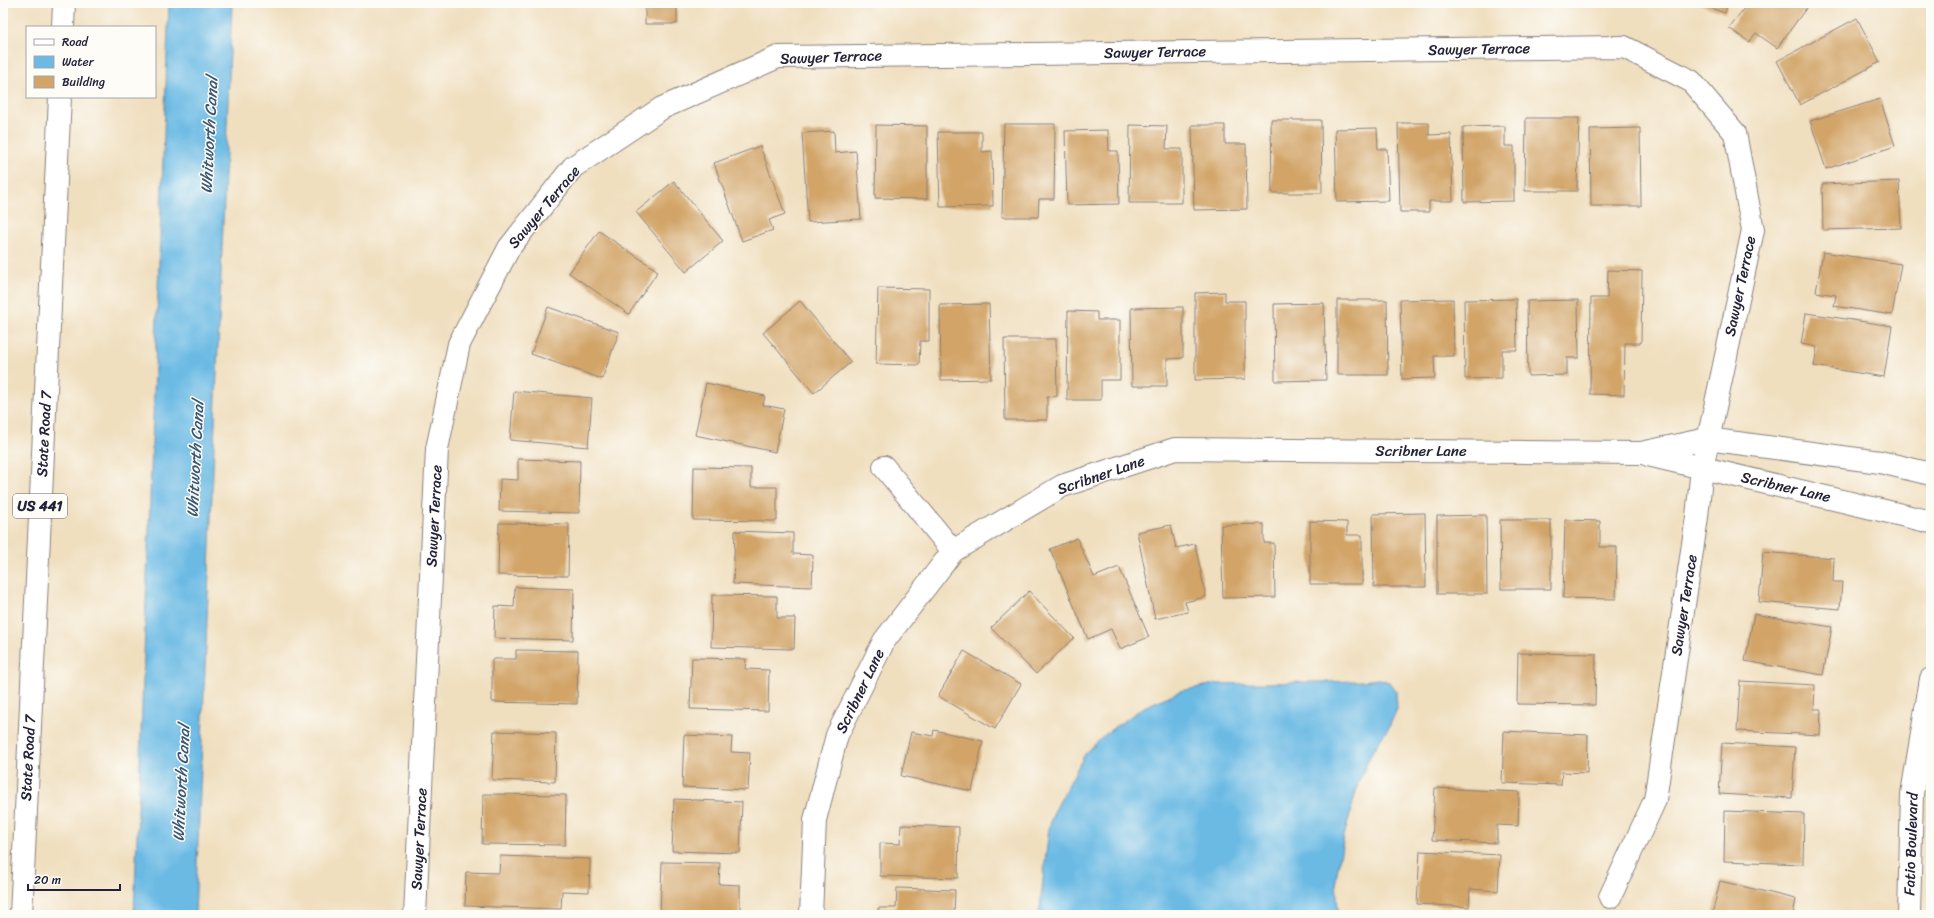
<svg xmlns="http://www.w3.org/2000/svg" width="1934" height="918" font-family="Sriracha,sans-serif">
<rect width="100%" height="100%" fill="#fdfcf7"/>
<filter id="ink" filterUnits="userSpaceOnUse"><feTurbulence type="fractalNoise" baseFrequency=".025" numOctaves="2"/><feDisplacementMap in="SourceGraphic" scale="8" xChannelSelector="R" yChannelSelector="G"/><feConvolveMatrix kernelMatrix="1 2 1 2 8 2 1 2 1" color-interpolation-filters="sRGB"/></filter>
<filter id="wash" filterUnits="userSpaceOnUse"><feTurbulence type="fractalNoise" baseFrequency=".012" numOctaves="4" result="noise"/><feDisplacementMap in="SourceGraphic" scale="16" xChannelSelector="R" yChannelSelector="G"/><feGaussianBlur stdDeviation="0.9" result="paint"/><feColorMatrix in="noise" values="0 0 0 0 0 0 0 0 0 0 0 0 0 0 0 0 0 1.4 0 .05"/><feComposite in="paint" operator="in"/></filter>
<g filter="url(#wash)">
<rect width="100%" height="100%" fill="#f0dfbf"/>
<path fill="#6abae4" stroke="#466e90" d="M 169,3 L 232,3 L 195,915 L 134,915 Z
M 1378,679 L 1389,682 L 1396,692 L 1397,709 L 1389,727 L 1373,750 L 1358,784 L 1344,836 L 1336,878 L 1338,915 L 1039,915 L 1049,828 L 1054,812 L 1085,754 L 1108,732 L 1144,707 L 1180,691 L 1215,684 L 1362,681 Z"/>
<g id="blocks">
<path fill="#d2a467" d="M 645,3 L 697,3 L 697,5 L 677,5 L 677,24 L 645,24 Z
M 1696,3 L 1728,3 L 1725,13 Z
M 1748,3 L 1810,3 L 1777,48 L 1756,33 L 1749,42 L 1729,28 Z
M 1857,18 L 1880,62 L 1800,105 L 1777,61 Z
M 1880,99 L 1895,146 L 1826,169 L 1810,121 Z
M 1526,118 L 1579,118 L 1577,191 L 1525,191 Z
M 1271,120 L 1321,120 L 1322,193 L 1272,193 Z
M 1398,123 L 1429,123 L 1429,135 L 1451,134 L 1453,201 L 1429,201 L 1429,212 L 1400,212 Z
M 1004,124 L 1055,124 L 1054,199 L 1039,199 L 1038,217 L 1002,217 Z
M 876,125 L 927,126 L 927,199 L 875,198 Z
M 1130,125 L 1167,126 L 1166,149 L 1182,149 L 1182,203 L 1129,203 Z
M 1192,125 L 1225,125 L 1225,144 L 1246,144 L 1247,209 L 1194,210 Z
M 1505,126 L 1505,146 L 1514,146 L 1514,201 L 1464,202 L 1463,127 Z
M 1377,128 L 1378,149 L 1387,149 L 1389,201 L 1337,202 L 1335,129 Z
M 1640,128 L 1641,206 L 1591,206 L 1590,129 Z
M 1108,130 L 1109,151 L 1118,151 L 1119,204 L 1067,205 L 1065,131 Z
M 834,131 L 835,153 L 856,151 L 861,219 L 808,222 L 802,133 Z
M 938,132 L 982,132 L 982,152 L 992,151 L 993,206 L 940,207 Z
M 760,146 L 785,214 L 769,220 L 773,230 L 742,241 L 714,163 Z
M 674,181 L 723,241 L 686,272 L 636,212 Z
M 1899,181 L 1901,228 L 1823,230 L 1822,184 Z
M 599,231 L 658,271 L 629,314 L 569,273 Z
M 1823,252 L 1901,264 L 1892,315 L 1834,306 L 1836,295 L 1816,292 Z
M 1608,270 L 1642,271 L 1641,343 L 1625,343 L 1624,395 L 1590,394 L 1591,298 L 1607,298 Z
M 878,288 L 929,289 L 929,341 L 920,341 L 919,365 L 876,364 Z
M 1225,292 L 1225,301 L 1245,301 L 1245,379 L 1195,380 L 1195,293 Z
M 1453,299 L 1454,356 L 1434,356 L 1435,378 L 1402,379 L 1400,300 Z
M 1516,299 L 1517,350 L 1502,350 L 1502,378 L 1465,379 L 1464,300 Z
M 1337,300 L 1387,300 L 1388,375 L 1337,375 Z
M 1578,300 L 1579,358 L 1567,358 L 1567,375 L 1528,376 L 1527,301 Z
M 800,301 L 851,362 L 814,393 L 763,333 Z
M 1324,303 L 1326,380 L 1275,381 L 1274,304 Z
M 989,304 L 991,379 L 941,380 L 940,305 Z
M 548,307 L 619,332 L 602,379 L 531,354 Z
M 1183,307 L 1183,358 L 1167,359 L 1167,386 L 1132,386 L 1131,308 Z
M 1068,311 L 1097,312 L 1097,320 L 1120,320 L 1120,380 L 1101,380 L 1101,400 L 1067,400 Z
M 1806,313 L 1892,326 L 1884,377 L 1814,366 L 1817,347 L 1801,344 Z
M 1004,339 L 1056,339 L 1057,396 L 1047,397 L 1047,420 L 1005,420 Z
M 706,383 L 765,396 L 763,405 L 784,409 L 775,452 L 695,435 Z
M 514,391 L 592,398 L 588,447 L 510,440 Z
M 518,459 L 580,461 L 579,513 L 499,511 L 500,479 L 518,480 Z
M 694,467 L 751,468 L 751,487 L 777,487 L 777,521 L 693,520 Z
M 1425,513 L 1426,587 L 1374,587 L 1373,514 Z
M 1486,515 L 1487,594 L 1437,594 L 1437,516 Z
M 1500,520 L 1551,520 L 1551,589 L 1501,589 Z
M 1565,520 L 1600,521 L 1600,547 L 1617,547 L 1616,599 L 1563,598 Z
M 1310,521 L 1347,522 L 1347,535 L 1362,535 L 1362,584 L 1310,584 Z
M 499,523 L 569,524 L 568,576 L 498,575 Z
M 1264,524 L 1264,543 L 1274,543 L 1275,597 L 1223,598 L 1221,525 Z
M 1171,525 L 1176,548 L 1195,544 L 1206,597 L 1185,602 L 1188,612 L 1155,619 L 1137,532 Z
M 735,531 L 793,533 L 793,554 L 813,555 L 812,587 L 733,584 Z
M 1077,538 L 1094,577 L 1119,567 L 1149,637 L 1120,649 L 1111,629 L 1088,639 L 1050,549 Z
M 1763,552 L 1834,558 L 1833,582 L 1842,582 L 1840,609 L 1759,602 Z
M 515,587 L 574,589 L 573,640 L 494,638 L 495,606 L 514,607 Z
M 1029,591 L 1074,638 L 1036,674 L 991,628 Z
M 712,595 L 777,596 L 777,618 L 795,618 L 794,649 L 711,647 Z
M 1754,614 L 1832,627 L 1823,675 L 1745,661 Z
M 516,650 L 578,651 L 577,704 L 492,702 L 492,659 L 516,659 Z
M 964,651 L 1021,684 L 995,729 L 938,696 Z
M 1518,653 L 1596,654 L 1595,705 L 1517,704 Z
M 692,658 L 746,659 L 745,669 L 769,670 L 768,711 L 690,709 Z
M 1740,681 L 1815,685 L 1814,709 L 1821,709 L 1820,735 L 1737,731 Z
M 934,730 L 983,741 L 972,791 L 901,776 L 911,732 L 933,736 Z
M 494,731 L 556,733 L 555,782 L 492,780 Z
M 1504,731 L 1588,735 L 1587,773 L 1562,772 L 1561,785 L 1502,783 Z
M 684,735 L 732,737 L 731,752 L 750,753 L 748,790 L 682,787 Z
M 1722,743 L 1795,747 L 1792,798 L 1719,794 Z
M 1435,788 L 1519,792 L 1518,826 L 1497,825 L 1497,843 L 1432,840 Z
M 483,794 L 566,795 L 565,845 L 482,844 Z
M 674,799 L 742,802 L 740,853 L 672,851 Z
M 1725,811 L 1804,814 L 1803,864 L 1724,861 Z
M 901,825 L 959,827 L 958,878 L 880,876 L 880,843 L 900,844 Z
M 1420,851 L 1500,855 L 1498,891 L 1470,889 L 1469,907 L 1417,904 Z
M 500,856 L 590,859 L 589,892 L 562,891 L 561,909 L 465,906 L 466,872 L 499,873 Z
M 662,862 L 720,863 L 719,884 L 740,885 L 740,915 L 660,914 Z
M 1720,881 L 1796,899 L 1793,915 L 1712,915 Z
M 897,888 L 955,890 L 954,915 L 878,915 L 878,908 L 896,908 Z"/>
</g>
</g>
<g filter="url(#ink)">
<use href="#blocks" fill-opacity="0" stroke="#89807d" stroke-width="1"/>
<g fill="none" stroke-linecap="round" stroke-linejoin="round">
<defs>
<path id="minor" d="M 1648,455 L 1931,522
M 884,467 L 953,551
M 415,915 L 437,449 L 459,344 L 509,248 L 573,167 L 662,108 L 778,57 L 1624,47 L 1691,81 L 1735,133 L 1753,230 L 1702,468 L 1697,517 L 1655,800 L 1610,897
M 811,915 L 815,820 L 837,735 L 884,641 L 953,551 L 1062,486 L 1175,449 L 1641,453 L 1707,439 L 1880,462 L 1931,474
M 1909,915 L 1912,794 L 1931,679"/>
<path id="major" d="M 63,27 L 64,3
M 21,915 L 60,97"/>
</defs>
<use href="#minor" stroke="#89807d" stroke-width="24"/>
<use href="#major" stroke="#89807d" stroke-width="24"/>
<use href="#minor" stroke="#fff" stroke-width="22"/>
<use href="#major" stroke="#fff" stroke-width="22"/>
</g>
</g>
<g text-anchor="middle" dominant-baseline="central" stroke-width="3" stroke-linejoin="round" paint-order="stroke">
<rect fill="#fdfcf7" stroke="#646373" stroke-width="1" x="13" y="494" width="54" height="24" rx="3"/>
<g font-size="14" font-weight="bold" fill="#22223b">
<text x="40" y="506">US 441</text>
</g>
<g font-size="15" fill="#22223b" stroke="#fdfcf7">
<text transform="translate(1479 49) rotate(-1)">Sawyer Terrace</text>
<text transform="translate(1155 52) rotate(-1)">Sawyer Terrace</text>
<text transform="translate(831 57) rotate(-2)">Sawyer Terrace</text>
<text transform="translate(544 207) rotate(-50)">Sawyer Terrace</text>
<text transform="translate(1740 286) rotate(-78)">Sawyer Terrace</text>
<text transform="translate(44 434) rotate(-87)">State Road 7</text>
<text x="1421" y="451">Scribner Lane</text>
<text transform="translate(1101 475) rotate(-19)">Scribner Lane</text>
<text transform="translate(1786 487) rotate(13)">Scribner Lane</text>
<text transform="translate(434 516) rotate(-87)">Sawyer Terrace</text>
<text transform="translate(1684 605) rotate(-81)">Sawyer Terrace</text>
<text transform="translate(860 691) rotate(-64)">Scribner Lane</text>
<text transform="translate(28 758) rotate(-87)">State Road 7</text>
<text transform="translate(419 839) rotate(-87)">Sawyer Terrace</text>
<text transform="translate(1911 844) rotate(-88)">Fatio Boulevard</text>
</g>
<g font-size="16" font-style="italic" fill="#3b5776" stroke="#fdfcf7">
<text transform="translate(209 135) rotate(-87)">Whitworth Canal</text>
<text transform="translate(195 459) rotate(-87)">Whitworth Canal</text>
<text transform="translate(181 783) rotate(-87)">Whitworth Canal</text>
</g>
</g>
<rect width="1934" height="918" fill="none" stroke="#fdfcf7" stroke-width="16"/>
<rect x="26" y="26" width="130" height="72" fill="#fdfcf7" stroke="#a5a5ac"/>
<rect x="34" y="39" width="20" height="6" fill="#ffffff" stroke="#a5a5ac"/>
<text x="62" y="46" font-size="12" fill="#22223b">Road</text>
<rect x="34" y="56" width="20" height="12" fill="#6abae4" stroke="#a5a5ac"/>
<text x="62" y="66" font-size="12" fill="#22223b">Water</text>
<rect x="34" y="76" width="20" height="12" fill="#d2a467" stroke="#a5a5ac"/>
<text x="62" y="86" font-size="12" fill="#22223b">Building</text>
<path d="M28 884v6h92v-6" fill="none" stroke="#22223b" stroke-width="2"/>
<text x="34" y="884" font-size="12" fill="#22223b" stroke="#fdfcf7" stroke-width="3" paint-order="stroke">20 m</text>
</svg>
